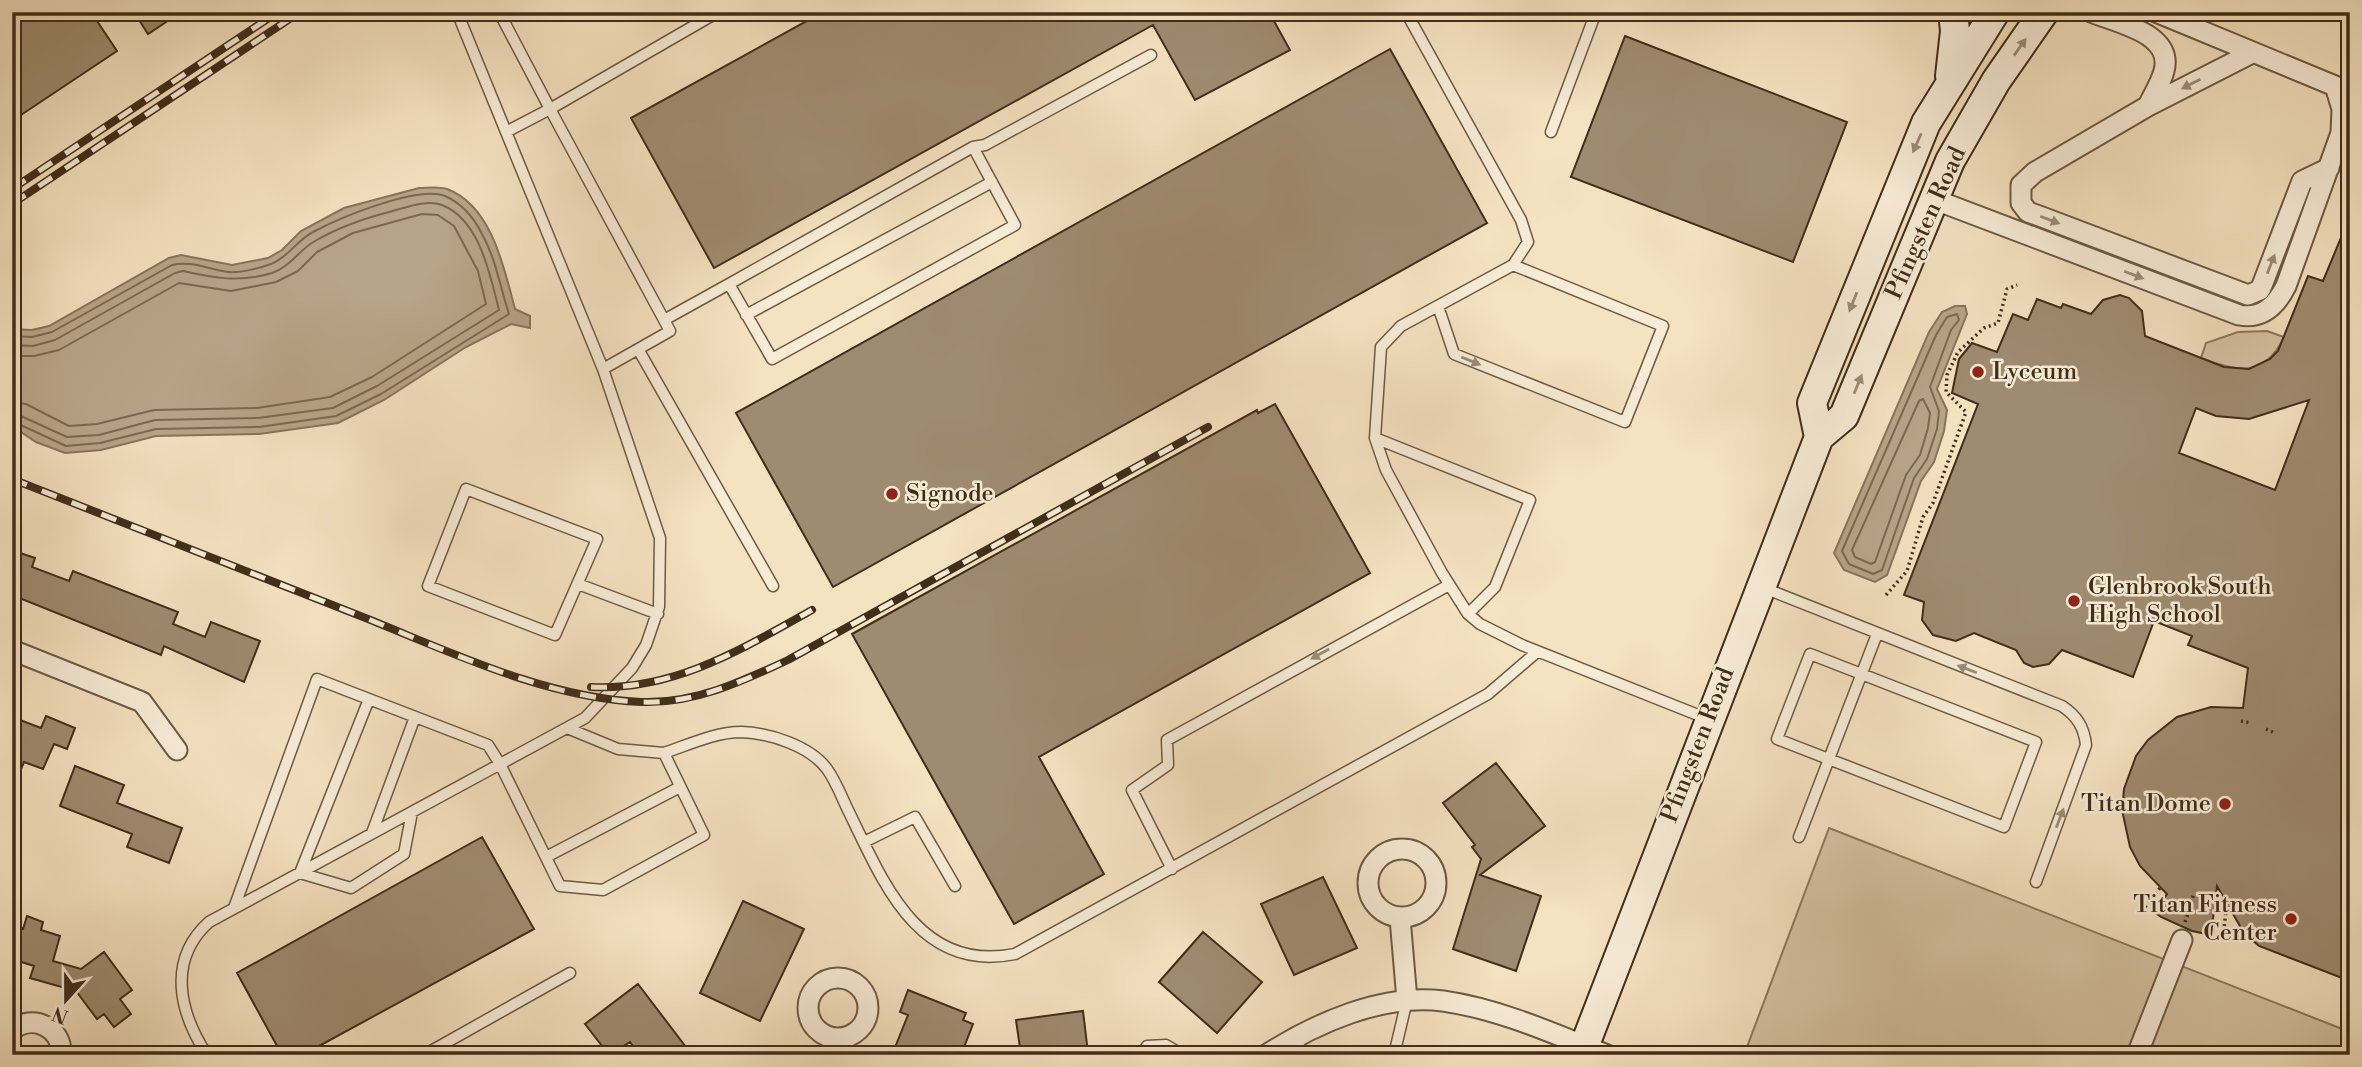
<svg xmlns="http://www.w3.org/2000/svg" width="2362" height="1067" font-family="'Libre Bodoni',serif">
<rect width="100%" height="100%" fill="#f5e2c1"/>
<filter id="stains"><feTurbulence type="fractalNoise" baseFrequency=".00286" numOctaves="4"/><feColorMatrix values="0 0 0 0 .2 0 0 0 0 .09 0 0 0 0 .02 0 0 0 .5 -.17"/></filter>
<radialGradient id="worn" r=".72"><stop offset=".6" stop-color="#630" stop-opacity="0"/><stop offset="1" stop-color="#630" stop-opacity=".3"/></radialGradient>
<path fill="#d6c3a4" stroke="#8c785e" stroke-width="2" d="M 2267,331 L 2284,337 C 2265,378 2237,372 2201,358 L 2206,343 L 2238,332 Z
M 1829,828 L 2350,1032 L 2350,1055 L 1744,1055 Z"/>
<path fill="#b8a488" stroke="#88745b" stroke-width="2" d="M 419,188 C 427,188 439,186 447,189 C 492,206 504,268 515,309 L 530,316 L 530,328 L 511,324 L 466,347 L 384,400 L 338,423 L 259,434 L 156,436 L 101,450 L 65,453 L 36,442 L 12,426 L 12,329 L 32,330 L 49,326 L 169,258 L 181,255 L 232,265 L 268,258 L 282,250 L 301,231 L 344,208 Z
M 1955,306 L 1965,306 L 1967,314 L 1937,389 L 1947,410 L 1944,431 L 1934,462 L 1921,481 L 1887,575 L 1875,582 L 1844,570 L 1834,553 L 1929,332 L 1942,312 Z"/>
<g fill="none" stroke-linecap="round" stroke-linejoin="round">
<path stroke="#7c6850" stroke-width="2" d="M 1957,314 L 1959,320 L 1951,330 L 1930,387 L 1939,411 L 1937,429 L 1927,459 L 1914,478 L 1882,570 L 1873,574 L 1849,564 L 1842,551 L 1936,335 L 1947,317 Z
M 12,336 L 32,337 L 52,332 L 172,265 C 191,260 210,270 229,272 C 241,273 260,268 271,264 C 289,257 297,240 313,232 C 339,218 418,185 445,196 C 461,203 474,218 482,234 C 496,259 500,287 509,314 L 381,394 L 336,416 L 259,427 L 156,429 L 100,443 L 66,446 L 12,421
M 12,345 L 33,346 L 55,340 L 175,273 L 183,271 C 214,278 240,283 272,273 C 291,266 299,250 315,241 C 339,227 362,219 389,212 C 405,208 426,199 442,205 C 480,220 490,275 499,310 L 377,386 L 333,408 L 258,418 L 155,420 L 99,435 L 67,437 L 12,412
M 12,356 L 34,356 L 59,350 L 179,283 L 231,291 L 276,282 L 298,271 L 317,252 L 353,233 L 422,214 L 438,215 L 454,226 L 478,271 L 486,304 L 372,377 L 330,397 L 257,408 L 154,410 L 97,424 L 69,426 L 26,404 L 12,402
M 1923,399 L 1930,413 L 1928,428 L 1920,455 L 1906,475 L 1875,562 L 1871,564 L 1855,557 L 1852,550 L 1919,401 Z"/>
</g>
<path fill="#9f8b70" stroke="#412d18" stroke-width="2" fill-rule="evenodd" d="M 12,12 L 91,12 L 117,51 L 12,121 Z
M 134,12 L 181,12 L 148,34 Z
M 823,12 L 1193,12 L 1198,20 L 1212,12 L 1269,12 L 1290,50 L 1195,100 L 1153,25 L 714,268 L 631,118 Z
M 1625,36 L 1847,122 L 1793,262 L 1571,177 Z
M 1390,49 L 1487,223 L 833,587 L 736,413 Z
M 2350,216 L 2350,981 L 2259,946 L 2244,933 L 2217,886 L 2211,935 L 2192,931 L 2161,917 L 2154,912 L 2167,894 L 2140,866 L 2130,847 L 2122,810 L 2124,789 L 2136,756 L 2148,740 L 2177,717 L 2211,707 L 2243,708 L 2248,668 L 2188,645 L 2192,636 L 2154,621 L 2133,677 L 2062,650 L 2049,664 L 2033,667 L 2024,663 L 2016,650 L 1974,633 L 1956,641 L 1933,635 L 1922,620 L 1924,602 L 1904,595 L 1978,404 L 1952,393 L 1959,359 L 1972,343 L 1997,352 L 2013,314 L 2028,320 L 2037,299 L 2061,308 L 2063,304 L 2091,314 L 2103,300 L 2120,295 L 2129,298 L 2142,311 L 2145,336 L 2224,367 L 2249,369 L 2270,359 L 2278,351 L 2308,276 L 2323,281 ZM 2309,400 L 2275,490 L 2179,453 L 2196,408 L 2216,416 L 2249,419 Z
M 1275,404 L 1370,573 L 1039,757 L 1104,874 L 1014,924 L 852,634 L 1257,410 L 1258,413 Z
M 20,553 L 35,558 L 32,567 L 69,581 L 73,571 L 178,612 L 173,624 L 205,637 L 211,622 L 260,641 L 244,682 L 164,646 L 161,655 L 12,595 L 12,557 L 18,559 Z
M 46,716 L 75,728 L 67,749 L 54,744 L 43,769 L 24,762 L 12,790 L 12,717 L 41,728 Z
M 1496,763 L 1545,826 L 1480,875 L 1541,896 L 1516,971 L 1453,949 L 1481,859 L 1472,847 L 1475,845 L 1443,803 Z
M 75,766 L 124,785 L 117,803 L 182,828 L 169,863 L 127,847 L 132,834 L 60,806 Z
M 482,837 L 534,929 L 319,1046 L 300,1055 L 282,1055 L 237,973 Z
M 1323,877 L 1357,948 L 1294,975 L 1261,904 Z
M 743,901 L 804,929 L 760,1021 L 700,993 Z
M 27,916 L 43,922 L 41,930 L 60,936 L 53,961 L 81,969 L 104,952 L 132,990 L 120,999 L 131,1014 L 114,1027 L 104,1014 L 97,1019 L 76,991 L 30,978 L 34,966 L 12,959 L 12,925 L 23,929 Z
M 1203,932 L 1262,982 L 1217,1033 L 1159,982 Z
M 638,984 L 692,1055 L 640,1055 L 630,1042 L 609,1055 L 585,1024 Z
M 908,990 L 966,1013 L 963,1020 L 973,1024 L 961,1055 L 892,1055 L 908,1015 L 900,1012 Z
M 1083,1011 L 1088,1053 L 1021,1055 L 1016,1020 Z"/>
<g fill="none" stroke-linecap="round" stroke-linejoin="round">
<defs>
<path id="service" d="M 499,12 L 550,109 L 718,12
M 1406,12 L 1521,220 L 1528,242 L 1513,265 L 1401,326 L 1381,347 L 1375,438 L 1386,470 L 1442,573 L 1468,614 L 1480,624 L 1522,645 L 1708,719
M 506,132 L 550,109 L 670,331 L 603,369
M 1551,132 L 1596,12
M 973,147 L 985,145 L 1151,55
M 1438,306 L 1454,354 L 1625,422 L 1663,326 L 1513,265
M 746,315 L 992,182
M 664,320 L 729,284 L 772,359 L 1015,225 L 973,147 L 729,284
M 638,349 L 773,586
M 1375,438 L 1530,500 L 1495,587 L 1468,614
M 466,489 L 597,539 L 555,635 L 428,586 Z
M 578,584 L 658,614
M 1764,588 L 2062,706 C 2077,716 2084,727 2086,745 L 2036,882
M 1810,654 L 2036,742 L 2004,827 L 1777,739 Z
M 369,699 L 300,873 L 351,888 L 404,854 L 412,812
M 664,753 C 688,745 715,732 741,732 C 770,733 810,746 827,769 C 835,780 841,795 847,808 C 882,879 917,974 1015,954 L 1488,694 L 1537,652
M 372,833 L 415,717
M 1799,837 L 1877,634
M 864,842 L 915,817 L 955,886
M 546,857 L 680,787
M 1172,869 L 1132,790 L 1168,765 L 1167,740 L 1449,585
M 234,908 L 317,679 L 488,745 L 500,764 L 560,886 L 603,890 L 704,835 L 664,753 L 618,749 L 567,728
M 1295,1037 L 1303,1055
M 207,1055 C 179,1012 167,960 209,922 L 585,718 L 632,668 L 646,645 L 659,607 L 660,538 L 603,369 L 457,12
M 424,1055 L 570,973
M 1141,1055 L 1147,1046 L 1166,1045 L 1183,1055
M 1394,1055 L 1407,1000"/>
<path id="minor" d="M 2091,12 C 2117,23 2174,33 2164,71 C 2161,83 2153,95 2148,106
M 2252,53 L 2148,106 L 2035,172 L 2021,185 L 2021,203 L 2028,212 L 2042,217 L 2248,295 L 2260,290 L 2263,283 L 2302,181 L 2329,168
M 1933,199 L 2239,315 C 2262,319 2276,306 2286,286 L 2341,133 L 2342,109 L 2335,86 L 2156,12
M 12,650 L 142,702 L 177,750
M1368 883a34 34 0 1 1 68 0a34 34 0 1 1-68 0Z
M 1400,918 L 1407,1000
M808 1008a30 30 0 1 1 60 0a30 30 0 1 1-60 0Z
M 12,1030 C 33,1013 63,1028 61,1055
M 1266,1055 C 1316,1023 1383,993 1443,1001 C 1499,1009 1555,1034 1607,1055
M 2137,1055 L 2182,940"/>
<path id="secondary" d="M 1950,76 L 1955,31 L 1953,12
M 1819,437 L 1812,403 L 1926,123 L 1995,12
M 1581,1055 L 1819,437 L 1844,416 L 1950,161 L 1996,81 L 2044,12"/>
</defs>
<use href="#service" stroke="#6e5a42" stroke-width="13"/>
<use href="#minor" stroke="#6e5a42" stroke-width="23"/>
<use href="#secondary" stroke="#412d18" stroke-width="32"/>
<path stroke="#412d18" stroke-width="3.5" stroke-dasharray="2 3.5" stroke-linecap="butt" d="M 1886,595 L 1907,571 L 1923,517 L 1933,503 L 1966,412 L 1946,392 L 1947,375 L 1958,352 L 1984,328 L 1998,323 L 2007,289 L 2017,285
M 2241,721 L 2251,723
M 2266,729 L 2275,733
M 2191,903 L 2194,893
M 2145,907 L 2160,888
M 2185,922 L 2191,905
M 2223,937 L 2226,911"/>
<use href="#service" stroke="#f8ecd7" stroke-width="10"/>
<use href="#minor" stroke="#f8ecd7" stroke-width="19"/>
<use href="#secondary" stroke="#f8ecd7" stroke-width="28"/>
<defs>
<path id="rail" d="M 12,189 L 278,12
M 12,204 L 300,12
M 12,479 C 129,525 246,571 363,617 C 451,652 545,698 641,702 C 694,704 741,682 788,660 L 1208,427
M 591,687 C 674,691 742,649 812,610"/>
</defs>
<use href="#rail" stroke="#412d18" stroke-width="8"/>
<use href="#rail" stroke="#f8ecd7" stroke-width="5" stroke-dasharray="16" stroke-linecap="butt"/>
</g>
<defs><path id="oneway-solid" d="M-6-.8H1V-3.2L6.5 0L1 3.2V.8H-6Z" transform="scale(1.75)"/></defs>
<g fill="#9c8c78">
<use href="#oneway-solid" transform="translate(2020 47) rotate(-55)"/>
<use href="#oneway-solid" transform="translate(2191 84) rotate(153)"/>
<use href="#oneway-solid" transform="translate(1917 143) rotate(114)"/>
<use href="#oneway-solid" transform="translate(2050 220) rotate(21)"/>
<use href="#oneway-solid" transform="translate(2271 264) rotate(-69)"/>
<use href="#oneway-solid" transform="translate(2134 275) rotate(21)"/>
<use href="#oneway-solid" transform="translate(1853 302) rotate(112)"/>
<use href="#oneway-solid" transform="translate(1471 361) rotate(22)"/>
<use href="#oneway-solid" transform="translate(1858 384) rotate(-68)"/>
<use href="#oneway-solid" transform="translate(1320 654) rotate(151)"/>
<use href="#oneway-solid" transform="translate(1967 669) rotate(-159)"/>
<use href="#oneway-solid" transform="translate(2060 818) rotate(-69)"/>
</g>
<g fill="#8f2418" stroke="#f8ecd7" stroke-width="2.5">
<circle cx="1978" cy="372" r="7"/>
<circle cx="892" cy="494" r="7"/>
<circle cx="2074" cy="601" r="7"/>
<circle cx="2225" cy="804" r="7"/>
<circle cx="2291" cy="919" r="7"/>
</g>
<g text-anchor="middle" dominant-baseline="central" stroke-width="5" stroke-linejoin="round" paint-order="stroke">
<g font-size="24" fill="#412d18" stroke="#f8ecd7">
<text transform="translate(1926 223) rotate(-66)">Pfingsten Road</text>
<text transform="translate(1698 745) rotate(-69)">Pfingsten Road</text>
</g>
<g font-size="24" fill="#412d18" stroke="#f8ecd7" text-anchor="start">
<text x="1992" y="372">Lyceum</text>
<text x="906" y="494">Signode</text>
<text x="2088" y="587">Glenbrook South<tspan x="2088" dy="28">High School</tspan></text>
<text x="2211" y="804" text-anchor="end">Titan Dome</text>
<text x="2277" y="905" text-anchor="end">Titan Fitness<tspan x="2277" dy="28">Center</tspan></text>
</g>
</g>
<rect width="2362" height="1067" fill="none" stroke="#f5e2c1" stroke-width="42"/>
<rect x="14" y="14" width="2334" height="1039" fill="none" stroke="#412d18" stroke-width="3.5"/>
<rect x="21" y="21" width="2320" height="1025" fill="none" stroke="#412d18" stroke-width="2"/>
<g transform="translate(66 1000) rotate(201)" stroke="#f8ecd7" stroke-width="5" paint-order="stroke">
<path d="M0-5L12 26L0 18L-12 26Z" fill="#412d18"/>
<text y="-10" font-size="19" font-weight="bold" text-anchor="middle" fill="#412d18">N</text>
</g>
<rect width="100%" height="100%" filter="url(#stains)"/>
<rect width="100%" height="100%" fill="url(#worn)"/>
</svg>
